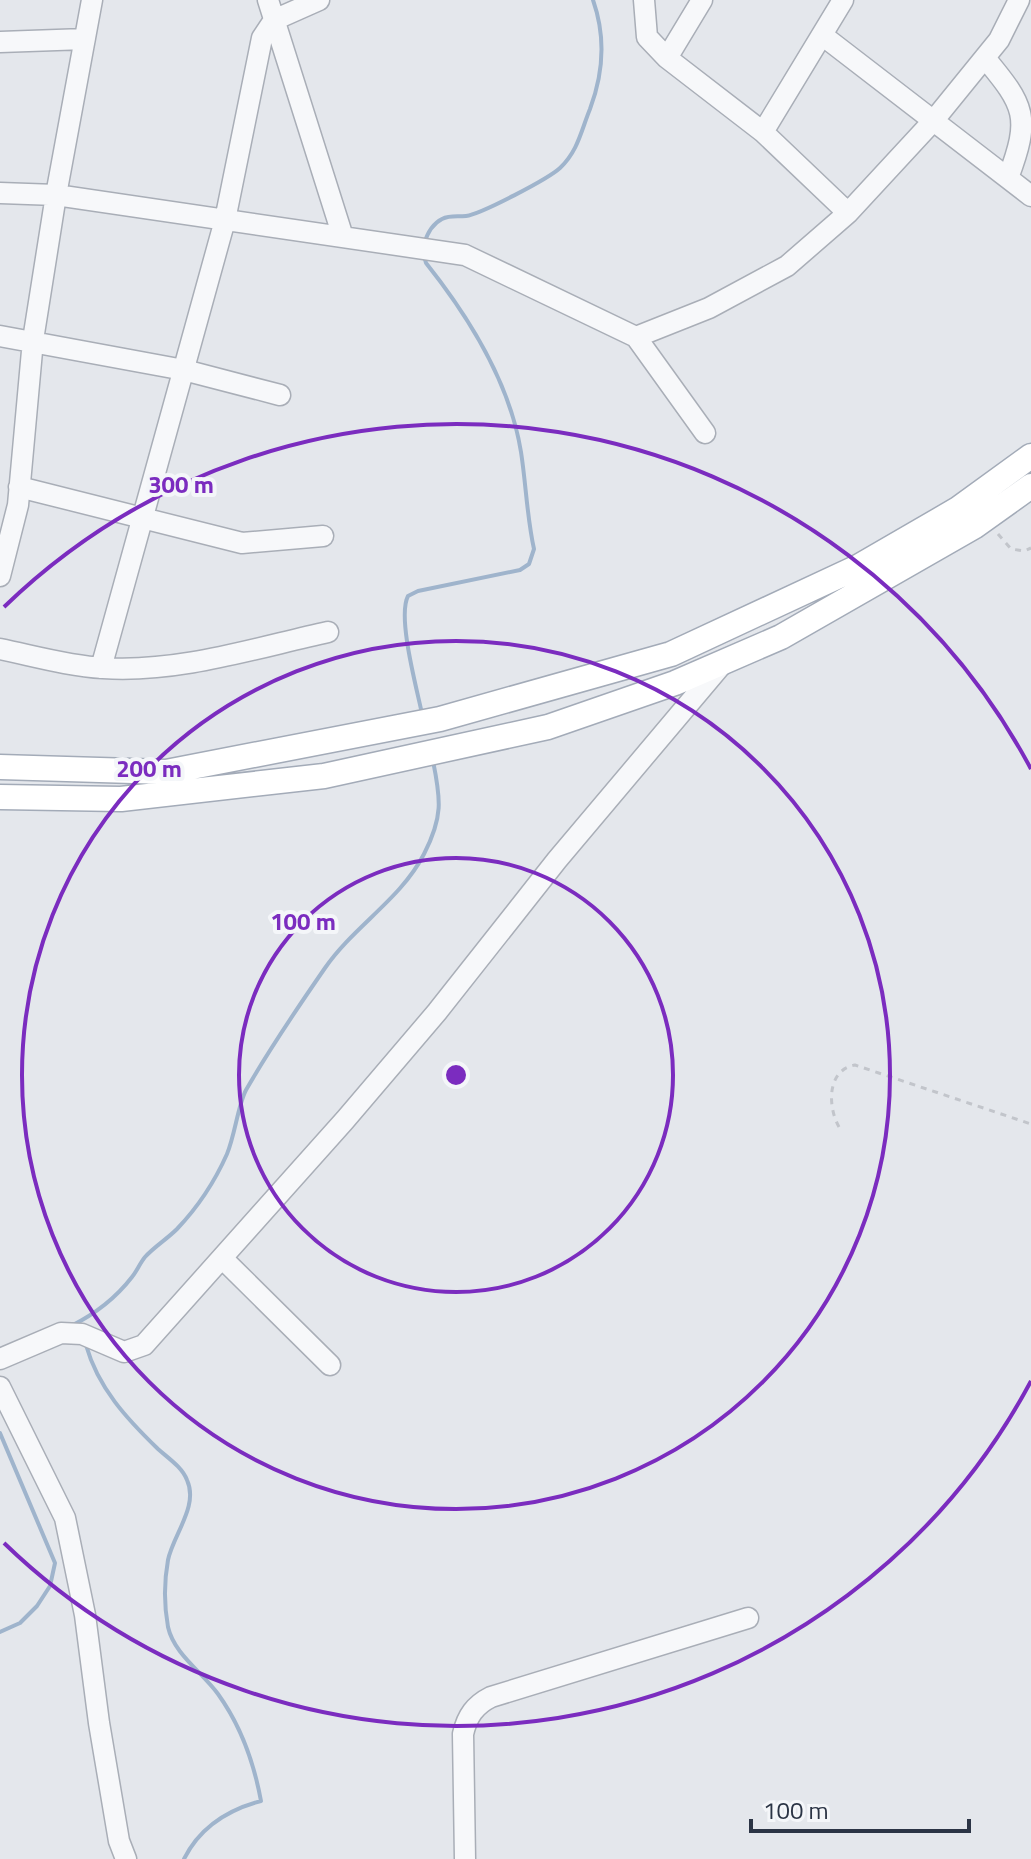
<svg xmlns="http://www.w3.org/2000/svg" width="1031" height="1859" font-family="'Titillium Web',sans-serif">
<rect width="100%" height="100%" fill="#e4e7ec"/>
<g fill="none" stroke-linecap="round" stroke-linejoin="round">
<path stroke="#9fb4cc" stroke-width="4" d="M 424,244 C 427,234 432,224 442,219 C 450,215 457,217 466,216 C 481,214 548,179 560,168 C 578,151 581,131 590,109 C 604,72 606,37 593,0
M 422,714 C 417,689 397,617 408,596 L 418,591 L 520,570 L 529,564 L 534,549 C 527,518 526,484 521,452 C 510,383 469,317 426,263 L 424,256
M 71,1326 C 95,1314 115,1299 132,1277 C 137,1271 140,1263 145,1257 C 154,1247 167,1239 177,1229 C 198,1207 215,1181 227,1154 C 235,1135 238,1105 246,1090 C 270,1048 298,1007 325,968 C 354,926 401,899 424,854 C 443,817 441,800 433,761
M 86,1345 C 98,1388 127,1419 158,1449 C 168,1458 182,1467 187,1480 C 199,1506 173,1535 168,1560 C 164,1582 164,1605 168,1627 C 174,1654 202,1672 218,1694 C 241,1726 254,1763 261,1801 C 227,1810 200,1827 184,1859
M 0,1433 L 55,1563 L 50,1586 L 37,1606 L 20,1623 L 0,1632"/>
<defs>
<path id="minor" d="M 268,0 L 343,237
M 644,0 L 647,37 L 667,58 L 763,132 L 848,213
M 822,35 L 1031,196
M 0,42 L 85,39
M 667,58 L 702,0
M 985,58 C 1025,106 1031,117 1008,178
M 763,132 L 843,0
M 0,193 L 56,195 L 465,255 L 636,337 L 705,433
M 0,336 L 184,370 L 280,395
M 636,337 L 709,308 L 787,266 L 848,213 L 934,120 L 999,40 L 1019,0
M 19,487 L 242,543 L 323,536
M 0,576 L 18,505 L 33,340 L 56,195 L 92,0
M 0,649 C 34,656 69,666 103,668 C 179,673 255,648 328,632
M 101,668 L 225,220 L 262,38 L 274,20 L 319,0
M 222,1258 L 330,1365
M 0,1359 L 61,1333 L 82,1334 L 124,1352 L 144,1345 L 345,1120 L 437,1012 L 557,860 L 723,663
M 0,1387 L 65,1518 L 85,1615 L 99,1723 L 119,1841 L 126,1859
M 465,1859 L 463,1734 C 467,1716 475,1705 491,1697 L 748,1618"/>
<path id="major" d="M 0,767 L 166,772 L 440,719 L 671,654 L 858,567 L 958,509 L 1031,456
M 0,797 L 121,799 L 324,776 L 548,727 L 675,683 L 781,637 L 975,526 L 1031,486"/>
</defs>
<use href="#minor" stroke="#a9aeb7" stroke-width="23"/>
<use href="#major" stroke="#a3abb8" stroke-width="27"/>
<path stroke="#c2c5cb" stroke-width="3" stroke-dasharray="6 6" stroke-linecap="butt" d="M 998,534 L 1011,549 L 1024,551 L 1031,548
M 839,1127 C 828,1108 826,1070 855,1065 L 1031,1124"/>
<use href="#minor" stroke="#f7f8fa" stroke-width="20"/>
<use href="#major" stroke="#fff" stroke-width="24"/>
</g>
<g fill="none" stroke="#7b2cbf" stroke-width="4">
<circle cx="456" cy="1075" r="217"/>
<circle cx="456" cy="1075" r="434"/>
<path d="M1031 1381A651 651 0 0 1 4 1543M4 607A651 651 0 0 1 1031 769"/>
</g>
<circle cx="456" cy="1075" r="12" fill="#7b2cbf" stroke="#f4f6f9" stroke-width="4"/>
<g font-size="24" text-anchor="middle" font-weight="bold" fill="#7b2cbf" stroke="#f4f6f9" stroke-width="8" stroke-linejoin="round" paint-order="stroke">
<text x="181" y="493">300 m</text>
<text x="149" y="777">200 m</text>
<text x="303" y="930">100 m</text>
</g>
<path d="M751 1819v12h218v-12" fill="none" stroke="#2b3445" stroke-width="4"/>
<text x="763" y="1819" font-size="24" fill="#2b3445" stroke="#f4f6f9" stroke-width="6" paint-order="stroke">100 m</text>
</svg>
